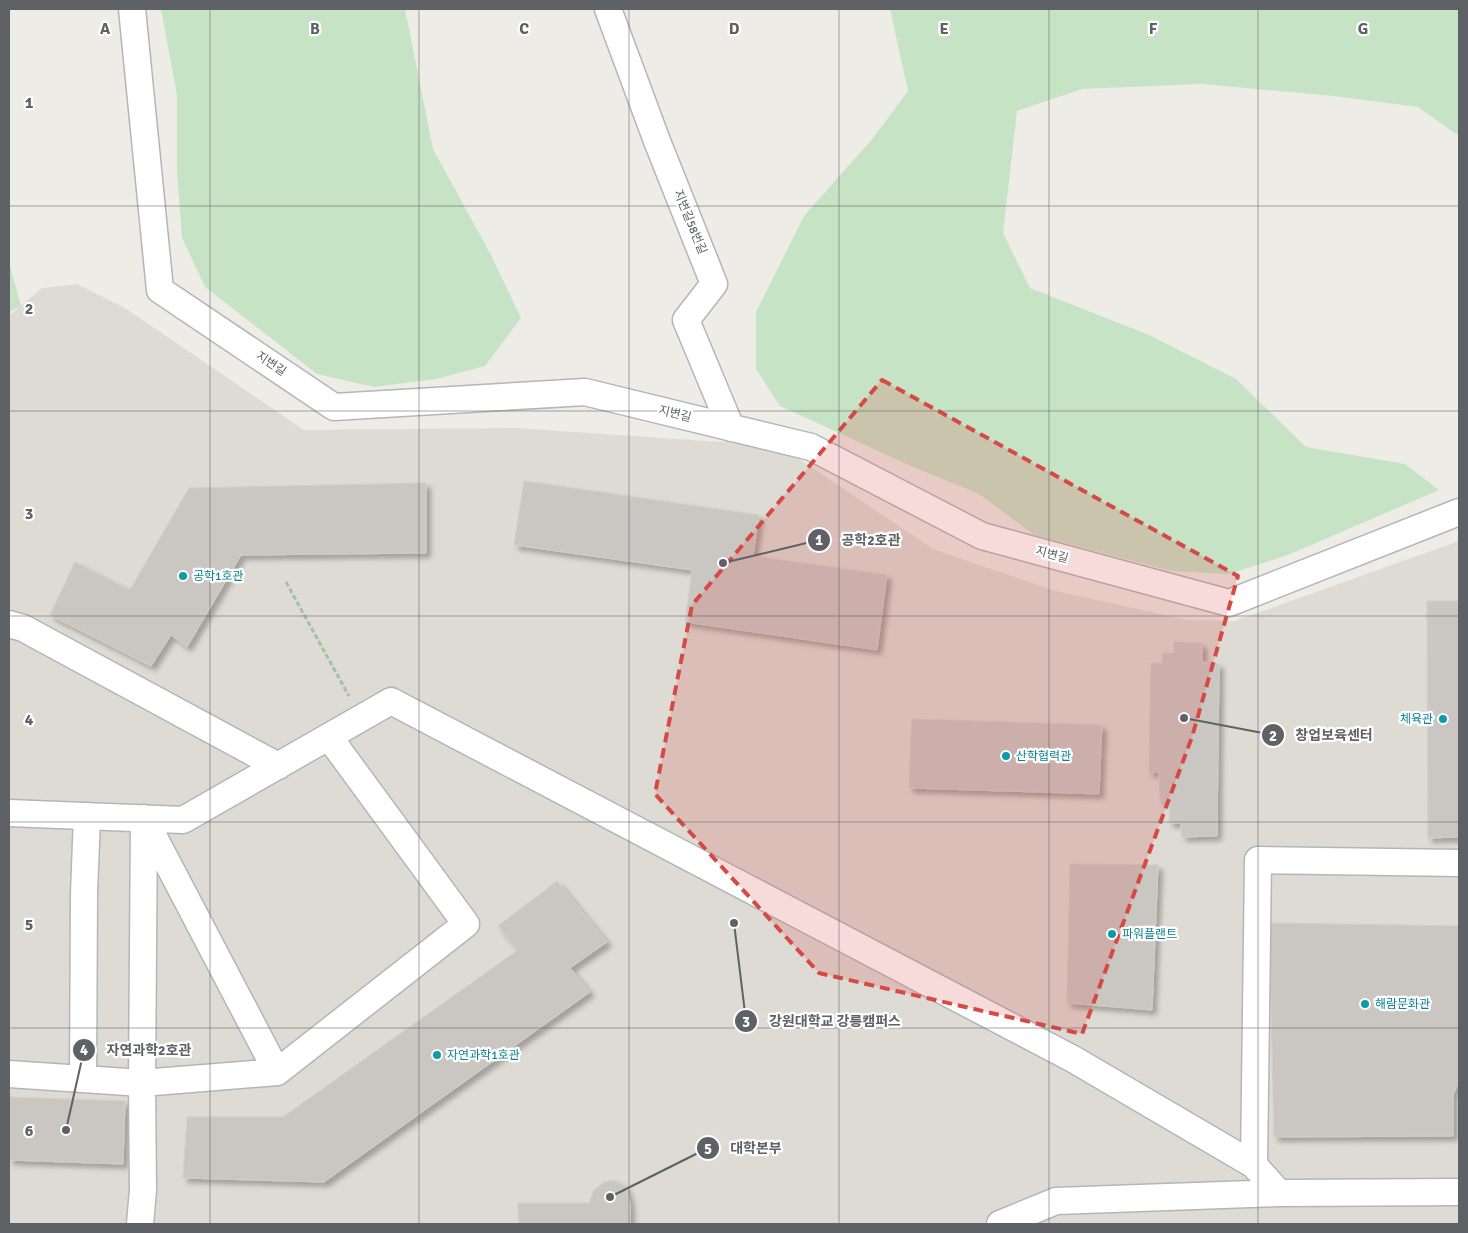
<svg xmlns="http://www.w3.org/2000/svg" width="1468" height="1233" font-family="Signika,'Noto Sans KR',sans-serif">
<defs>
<filter id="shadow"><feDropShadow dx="4.5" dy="4.5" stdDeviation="2.5" flood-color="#0004"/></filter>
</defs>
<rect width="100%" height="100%" fill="#eeece6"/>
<path fill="#dedbd5" d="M 77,284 L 125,308 L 304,430 L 517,428 L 780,446 L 933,549 L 1052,590 L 1188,620 L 1235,621 L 1459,541 L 1459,1224 L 9,1224 L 9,316 L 42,288 Z"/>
<path fill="#c7e3c6" d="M 161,9 L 405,9 L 433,149 L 490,253 L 521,318 L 485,366 L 436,379 L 374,387 L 317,374 L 205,287 L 182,238 L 177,172 L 177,95 Z
M 890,9 L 1459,9 L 1459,136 L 1418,107 L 1333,96 L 1201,84 L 1082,89 L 1017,111 L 1003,233 L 1030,288 L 1149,335 L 1236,379 L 1306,447 L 1405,464 L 1439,490 L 1288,555 L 1229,574 L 1171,571 L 1034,535 L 979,494 L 911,466 L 780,406 L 756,369 L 756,312 L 804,216 L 873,138 L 908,91 Z
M 9,262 L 21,306 L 9,312 Z"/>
<path fill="#cac7c3" stroke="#d2cec5" filter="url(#shadow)" d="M 524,481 L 759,515 L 753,556 L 887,575 L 877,650 L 685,622 L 692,570 L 514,545 Z
M 426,483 L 426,553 L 241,555 L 187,647 L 171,635 L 151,666 L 50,615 L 75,562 L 130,590 L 189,488 Z
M 1427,601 L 1459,601 L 1459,837 L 1428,838 Z
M 1174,642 L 1202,643 L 1202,662 L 1219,664 L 1217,836 L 1182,837 L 1181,823 L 1169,823 L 1170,801 L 1160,801 L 1159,772 L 1149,773 L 1151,663 L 1163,663 L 1162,653 L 1174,653 Z
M 912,719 L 1102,725 L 1099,794 L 909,788 Z
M 1070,864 L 1158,865 L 1152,1010 L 1067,1003 Z
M 557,881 L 607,942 L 570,968 L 590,992 L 324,1182 L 183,1178 L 187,1117 L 283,1117 L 518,950 L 498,926 Z
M 1269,923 L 1459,926 L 1459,1082 L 1453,1095 L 1453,1136 L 1274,1137 Z
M 9,1097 L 125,1101 L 123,1164 L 9,1160 Z
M 614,1180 L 626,1187 L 630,1203 L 630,1224 L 519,1224 L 518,1203 L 589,1203 L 594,1190 L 604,1182 Z"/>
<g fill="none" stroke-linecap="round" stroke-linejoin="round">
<defs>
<path id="minor" d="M 132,9 L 160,290 L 334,407 L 585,392 L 811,447 L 982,536 L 1229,603 L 1459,512
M 608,9 L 657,141 L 714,284 L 686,320 L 731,428
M 9,624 L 23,628 L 278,766
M 9,813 L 183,820 L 391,701 L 1073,1059 L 1254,1165 L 1279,1193
M 146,822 L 277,1072
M 9,1074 L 142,1083 L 277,1072 L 466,924 L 329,737
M 83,1078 L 84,894 L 87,816
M 1254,1165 L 1258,860 L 1459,863
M 140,1224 L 143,1190 L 142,1083 L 144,818
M 1000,1224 L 1056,1201 L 1279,1193 L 1459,1192"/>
</defs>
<use href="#minor" stroke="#b3b6b9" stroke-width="29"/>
<path stroke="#a0c3a8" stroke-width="3" stroke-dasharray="5 2.5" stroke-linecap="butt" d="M 286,582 L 349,696"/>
<use href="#minor" stroke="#fff" stroke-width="26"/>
</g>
<path fill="#d64a45" fill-opacity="0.2" stroke="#d64a45" stroke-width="4" stroke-dasharray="10 6" stroke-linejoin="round" d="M 882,380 L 1238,576 L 1192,737 L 1082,1034 L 819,973 L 655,794 L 692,605 Z"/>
<path fill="none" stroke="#5e6165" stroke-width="1" stroke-opacity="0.55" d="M 210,9 L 210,1224M 419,9 L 419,1224M 629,9 L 629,1224M 839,9 L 839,1224M 1049,9 L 1049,1224M 1258,9 L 1258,1224M 9,206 L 1459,206M 9,411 L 1459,411M 9,616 L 1459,616M 9,822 L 1459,822M 9,1028 L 1459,1028"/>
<g fill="#0f9aa8" stroke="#fff" stroke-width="2">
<circle cx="183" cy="576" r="5"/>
<circle cx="1443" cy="719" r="5"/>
<circle cx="1006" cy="756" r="5"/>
<circle cx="1112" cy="934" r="5"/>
<circle cx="1365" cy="1004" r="5"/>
<circle cx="437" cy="1055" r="5"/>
</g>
<g text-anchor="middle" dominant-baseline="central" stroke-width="4.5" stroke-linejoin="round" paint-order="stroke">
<g font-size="12" fill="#5e6165" stroke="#fff">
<text transform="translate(690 222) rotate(68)">지변길58번길</text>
<text transform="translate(271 364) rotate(34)">지변길</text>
<text transform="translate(675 414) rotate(14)">지변길</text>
<text transform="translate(1052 555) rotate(15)">지변길</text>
</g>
<g font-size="12" fill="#0d838f" stroke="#fff" text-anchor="start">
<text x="193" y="576">공학1호관</text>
<text x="1433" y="719" text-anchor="end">체육관</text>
<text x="1016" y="756">산학협력관</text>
<text x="1122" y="934">파워플랜트</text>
<text x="1375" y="1004">해람문화관</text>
<text x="447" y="1055">자연과학1호관</text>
</g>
</g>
<g font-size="16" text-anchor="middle" font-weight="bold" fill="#5e6165" stroke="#fff" stroke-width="4.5" stroke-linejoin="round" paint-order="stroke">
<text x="105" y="34">A</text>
<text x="315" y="34">B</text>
<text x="524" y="34">C</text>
<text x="734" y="34">D</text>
<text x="944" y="34">E</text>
<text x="1153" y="34">F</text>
<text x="1363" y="34">G</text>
<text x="29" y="108">1</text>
<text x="29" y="314">2</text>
<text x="29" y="519">3</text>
<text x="29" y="725">4</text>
<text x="29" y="930">5</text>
<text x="29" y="1136">6</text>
</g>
<path fill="none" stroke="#5e6165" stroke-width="2" d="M723 563L819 540M1184 718L1273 735M734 923L746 1021M66 1130L84 1050M610 1197L708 1148"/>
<g fill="#5e6165" stroke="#fff" stroke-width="2">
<circle cx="723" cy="563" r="5"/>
<circle cx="1184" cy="718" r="5"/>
<circle cx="734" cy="923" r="5"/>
<circle cx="66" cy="1130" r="5"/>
<circle cx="610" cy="1197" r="5"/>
<circle cx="819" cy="540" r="12"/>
<circle cx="1273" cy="735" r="12"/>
<circle cx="746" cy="1021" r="12"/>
<circle cx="84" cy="1050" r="12"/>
<circle cx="708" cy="1148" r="12"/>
</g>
<g font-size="15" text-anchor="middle" font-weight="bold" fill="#fff">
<text x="819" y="545">1</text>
<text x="1273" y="741">2</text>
<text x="746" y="1027">3</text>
<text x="84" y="1055">4</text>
<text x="708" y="1154">5</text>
</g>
<g font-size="14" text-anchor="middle" font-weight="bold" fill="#5e6165" stroke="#fff" stroke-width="4.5" stroke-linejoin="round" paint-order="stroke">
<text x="871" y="545">공학2호관</text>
<text x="1334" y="740">창업보육센터</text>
<text x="835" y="1026">강원대학교 강릉캠퍼스</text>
<text x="149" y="1055">자연과학2호관</text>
<text x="756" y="1153">대학본부</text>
</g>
<rect width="1468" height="1233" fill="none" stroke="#5e6165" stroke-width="20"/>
</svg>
